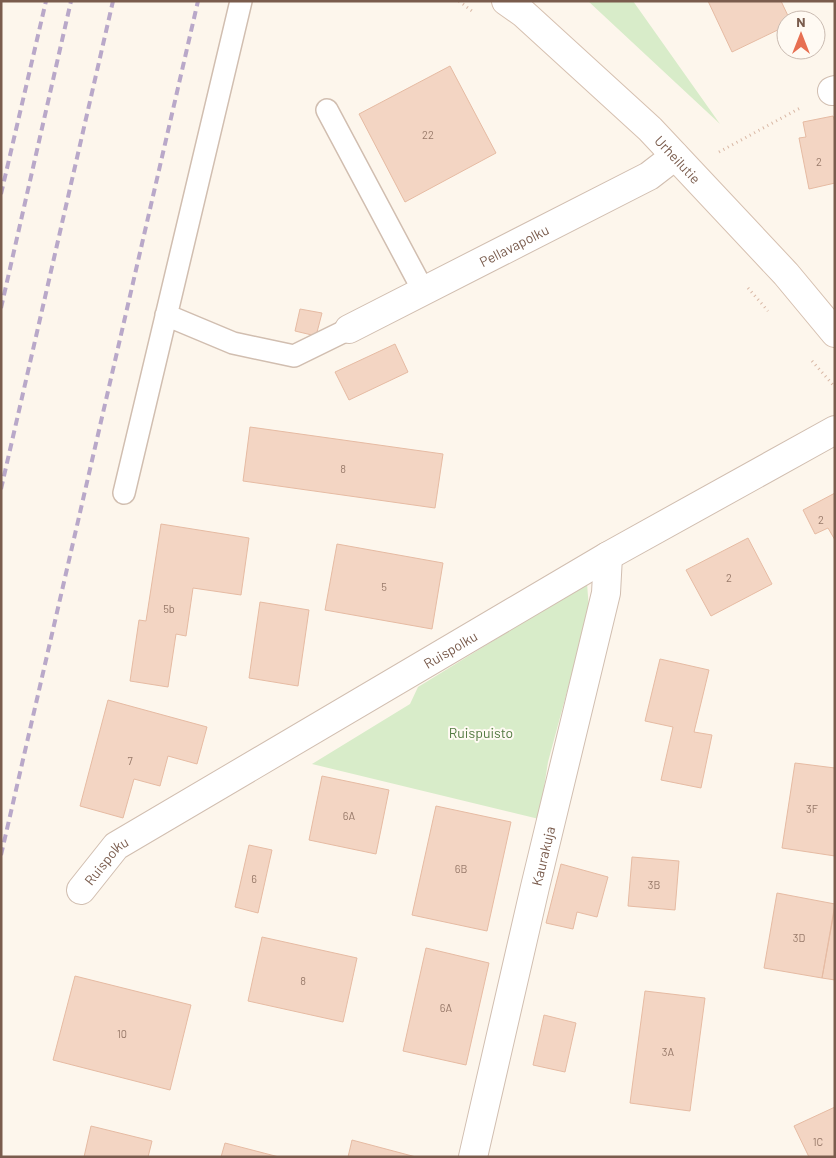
<svg xmlns="http://www.w3.org/2000/svg" width="836" height="1158" font-family="Barlow,sans-serif">
<rect width="100%" height="100%" fill="#fdf6ec"/>
<path fill="#d8ecc9" d="M 588,1 L 633,1 L 720,124 Z
M 587,583 L 589,610 L 548,762 L 539,819 L 312,764 L 410,704 L 418,687 Z"/>
<path fill="#f3d5c3" stroke="#e6bba3" d="M 708,1 L 781,1 L 790,20 L 786,20 L 786,26 L 732,52 Z
M 450,66 L 496,153 L 405,202 L 359,114 Z
M 833,116 L 835,122 L 835,183 L 809,189 L 799,138 L 806,137 L 803,122 Z
M 300,309 L 322,313 L 316,336 L 295,331 Z
M 395,344 L 408,372 L 349,400 L 335,372 Z
M 250,427 L 443,454 L 435,508 L 243,481 Z
M 835,493 L 835,540 L 828,528 L 815,534 L 803,510 Z
M 161,524 L 249,538 L 241,595 L 193,588 L 186,636 L 176,634 L 168,687 L 130,681 L 139,620 L 146,621 Z
M 748,538 L 772,584 L 711,616 L 686,570 Z
M 337,544 L 443,563 L 432,629 L 325,610 Z
M 260,602 L 309,610 L 298,686 L 249,678 Z
M 660,659 L 709,670 L 694,732 L 712,735 L 701,788 L 661,780 L 673,727 L 645,721 Z
M 108,700 L 207,727 L 197,764 L 168,756 L 160,786 L 134,779 L 123,818 L 80,806 Z
M 795,763 L 835,768 L 835,856 L 782,848 Z
M 322,776 L 389,790 L 376,854 L 309,840 Z
M 436,806 L 511,822 L 487,931 L 412,915 Z
M 249,845 L 272,850 L 258,913 L 235,907 Z
M 632,857 L 679,861 L 675,910 L 628,906 Z
M 561,864 L 608,877 L 597,917 L 577,912 L 573,929 L 546,923 Z
M 777,893 L 835,904 L 822,978 L 764,968 Z
M 835,907 L 835,980 L 822,978 Z
M 262,937 L 357,958 L 343,1022 L 248,1001 Z
M 426,948 L 489,963 L 466,1065 L 403,1051 Z
M 75,976 L 191,1005 L 170,1090 L 53,1060 Z
M 645,991 L 705,998 L 690,1111 L 630,1103 Z
M 544,1015 L 576,1023 L 565,1072 L 533,1065 Z
M 835,1107 L 835,1157 L 809,1157 L 794,1126 Z
M 91,1126 L 152,1141 L 148,1157 L 84,1157 Z
M 352,1140 L 416,1157 L 348,1157 Z
M 225,1143 L 279,1157 L 221,1157 Z"/>
<g fill="none" stroke-linecap="round" stroke-linejoin="round">
<defs>
<path id="service" d="M 327,110 L 424,292
M 166,315 L 233,343 L 294,356 L 349,329
M 124,493 L 241,1"/>
<g id="minor">
<path d="M 832,91 L 835,90"/>
<path id="s1" d="M 349,329 L 649,176 L 675,156"/>
<path id="s2" d="M 81,890 L 116,846 L 608,556 L 835,430"/>
<path id="s3" d="M 473,1157 L 535,887 L 606,593 L 608,556"/>
</g>
<g id="secondary">
<path id="s4" d="M 506,1 L 523,13 L 650,129 L 786,274 L 835,333"/>
</g>
</defs>
<use href="#service" stroke="#d1beb0" stroke-width="24"/>
<use href="#minor" stroke="#d1beb0" stroke-width="30"/>
<use href="#secondary" stroke="#d6c0b0" stroke-width="30"/>
<path stroke="#d9b8a5" stroke-width="3" stroke-dasharray="1 4" stroke-linecap="butt" d="M 459,1 L 472,11
M 719,152 L 802,107
M 748,288 L 768,311
M 812,361 L 835,387"/>
<use href="#service" stroke="#fff" stroke-width="21"/>
<use href="#minor" stroke="#fff" stroke-width="28"/>
<use href="#secondary" stroke="#fff" stroke-width="28"/>
<path stroke="#b9a8c9" stroke-width="4" stroke-dasharray="8 5" stroke-linecap="butt" d="M 1,194 L 46,1
M 1,308 L 71,1
M 1,489 L 113,1
M 1,855 L 198,1"/>
</g>
<g text-anchor="middle" dominant-baseline="central" stroke-width="4" stroke-linejoin="round" paint-order="stroke">
<g font-size="11" fill="#987a6a">
<text x="428" y="134">22</text>
<text x="819" y="161">2</text>
<text x="343" y="468">8</text>
<text x="821" y="519">2</text>
<text x="729" y="577">2</text>
<text x="384" y="586">5</text>
<text x="169" y="608">5b</text>
<text x="130" y="760">7</text>
<text x="812" y="808">3F</text>
<text x="349" y="815">6A</text>
<text x="461" y="868">6B</text>
<text x="254" y="878">6</text>
<text x="654" y="884">3B</text>
<text x="799" y="937">3D</text>
<text x="303" y="980">8</text>
<text x="446" y="1007">6A</text>
<text x="122" y="1033">10</text>
<text x="668" y="1051">3A</text>
<text x="818" y="1141">1C</text>
</g>
<g font-size="14" fill="#7a5c4d" stroke="#fffaf3">
<text stroke="none"><textPath href="#s4" startOffset="234">Urheilutie</textPath></text>
<text stroke="none"><textPath href="#s1" startOffset="185">Pellavapolku</textPath></text>
<text stroke="none"><textPath href="#s2" startOffset="444">Ruispolku</textPath></text>
<text stroke="none"><textPath href="#s3" startOffset="309">Kaurakuja</textPath></text>
<text stroke="none"><textPath href="#s2" startOffset="39">Ruispolku</textPath></text>
</g>
<g font-size="14" fill="#537a41" stroke="#fffaf3">
<text x="481" y="732">Ruispuisto</text>
</g>
</g>
<rect width="836" height="1158" fill="none" stroke="#7a5c4d" stroke-width="5"/>
<g transform="translate(801 35)"><circle r="24" fill="#fffaf3" stroke="#cabbb1"/>
<path d="M0-4L9 19L0 12L-9 19Z" fill="#e76f51"/>
<text y="-8" font-size="14" font-weight="bold" text-anchor="middle" fill="#7a5c4d">N</text>
</g>
</svg>
